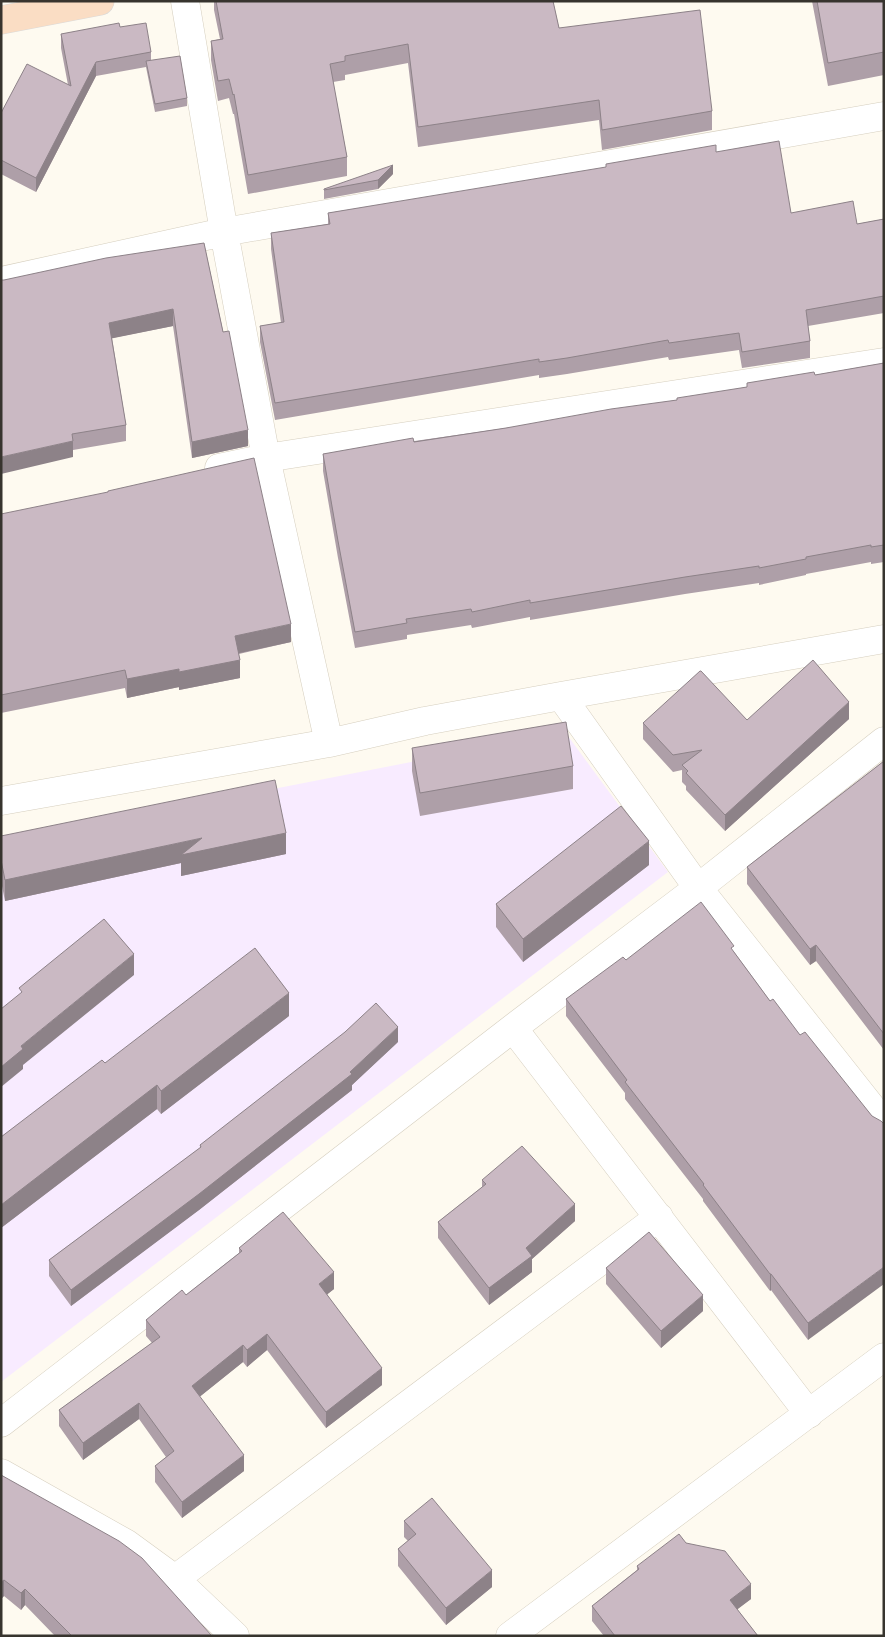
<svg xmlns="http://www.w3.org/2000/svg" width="885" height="1637" font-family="Quicksand,sans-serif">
<rect width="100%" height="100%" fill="#fefaf0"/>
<path fill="#f8ebff" d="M 565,732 L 668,872 L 1,1382 L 1,842 Z"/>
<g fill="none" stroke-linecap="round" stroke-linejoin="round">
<defs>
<path id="minor" d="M 185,1 L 224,232 L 266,458 L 329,743
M 1,281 L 224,232 L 884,116
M 219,468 L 266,458 L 884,362
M 561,696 L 698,888 L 884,1123
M 1,801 L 329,743 L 425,721 L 561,696 L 884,639
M 513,1028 L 809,1414
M 1,1423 L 513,1028 L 698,888 L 884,741
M 1,1473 L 127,1544 L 175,1579 L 235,1636
M 175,1579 L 659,1217
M 510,1636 L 884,1357"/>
<path id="major" d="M 1,20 L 100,1"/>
</defs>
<use href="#minor" stroke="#d6cfbf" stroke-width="29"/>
<use href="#major" stroke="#dbdad9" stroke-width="29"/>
<use href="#minor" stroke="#fff" stroke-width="28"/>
<use href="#major" stroke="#faddc4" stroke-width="28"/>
</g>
<path fill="#ae9fa8" d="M 214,1 L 553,1 L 559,28 L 712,111 L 712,130 L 602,150 L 599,120 L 418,147 L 408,63 L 345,75 L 345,80 L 333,82 L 347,157 L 347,176 L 248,194 L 234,114 L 233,114 L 229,98 L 218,101 L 211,60 L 211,41 L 220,39 L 214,10 Z
M 812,1 L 884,1 L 884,75 L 828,86 Z
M 120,27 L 151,52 L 151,60 L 187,98 L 187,106 L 155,112 L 146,67 L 96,76 L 36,192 L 1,174 L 1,113 L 68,85 L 61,48 L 61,34 Z
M 716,152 L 791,213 L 857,224 L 884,219 L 884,314 L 884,313 L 808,326 L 810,341 L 810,358 L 742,368 L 739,350 L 669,360 L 668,357 L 567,374 L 539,378 L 539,375 L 275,420 L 260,342 L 260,326 L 281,323 L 271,249 L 271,233 L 328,224 L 328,213 Z
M 393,174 L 378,189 L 324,199 L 324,189 Z
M 204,243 L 248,446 L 192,458 L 173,326 L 112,338 L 126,425 L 126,441 L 73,450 L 73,457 L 4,280 Z
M 884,363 L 884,562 L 871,564 L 871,562 L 806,574 L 806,575 L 759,585 L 759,583 L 685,594 L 530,620 L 530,617 L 472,628 L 471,625 L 407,635 L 407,639 L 355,648 L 338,558 L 323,471 L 323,454 L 506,428 L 677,400 L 747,387 L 747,383 L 815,375 Z
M 1,514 L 291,642 L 239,654 L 240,678 L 179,690 L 179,687 L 127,698 L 125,688 L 1,713 Z
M 849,719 L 725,831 L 686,790 L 686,786 L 682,782 L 682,770 L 673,772 L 643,739 L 643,723 L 747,720 Z
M 412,748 L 573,766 L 573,789 L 420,816 L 412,771 Z
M 884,761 L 884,1050 L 816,961 L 810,965 L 747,884 L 747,867 Z
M 1,836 L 286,854 L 181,876 L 181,863 L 5,901 L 1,881 Z
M 649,865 L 523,962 L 496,927 L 496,904 Z
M 734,952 L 770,1001 L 872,1116 L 808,1340 L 771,1290 L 770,1291 L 703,1201 L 703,1199 L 625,1099 L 625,1093 L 566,1016 L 566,999 L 626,960 Z
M 289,1016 L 161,1114 L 157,1109 L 1,1228 L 1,1137 L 105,1063 Z
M 398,1042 L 352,1085 L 352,1090 L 199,1210 L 71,1306 L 49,1276 L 49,1260 L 200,1148 L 200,1145 Z
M 482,1180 L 575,1221 L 532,1259 L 532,1272 L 489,1305 L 438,1238 L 438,1222 L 482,1187 Z
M 239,1248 L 334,1289 L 327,1294 L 382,1385 L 326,1428 L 267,1350 L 247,1367 L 243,1362 L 199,1397 L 244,1471 L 182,1518 L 155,1482 L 155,1466 L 166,1457 L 139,1419 L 83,1460 L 59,1426 L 59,1410 L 152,1343 L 146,1336 L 146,1320 L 186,1295 L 239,1253 Z
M 606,1268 L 703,1311 L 661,1348 L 606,1284 Z
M 1,1475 L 212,1636 L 55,1636 L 25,1605 L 21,1610 L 4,1596 L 1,1599 Z
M 404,1521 L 492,1587 L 446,1625 L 398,1566 L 398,1549 L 408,1541 L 404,1537 Z
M 686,1543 L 751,1599 L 737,1609 L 758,1636 L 604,1636 L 592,1621 L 592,1606 L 637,1570 L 637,1566 Z"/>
<path fill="#8d8288" d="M 96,62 L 96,76 L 36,192 L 36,178 Z
M 393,165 L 393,174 L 378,189 L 378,180 Z
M 173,309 L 173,326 L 109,339 L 109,323 Z
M 248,430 L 248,446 L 192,458 L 192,442 Z
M 73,441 L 73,457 L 1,474 L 1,457 Z
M 291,624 L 291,642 L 235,654 L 235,636 Z
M 240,660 L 240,678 L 179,690 L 179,672 Z
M 179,669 L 179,687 L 127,698 L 127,679 Z
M 849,702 L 849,719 L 725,831 L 725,815 Z
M 286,833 L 286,854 L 181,876 L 181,863 L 5,901 L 5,880 L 202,838 Z
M 649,841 L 649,865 L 523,962 L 523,939 Z
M 816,945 L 816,961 L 810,965 L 810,949 Z
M 134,954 L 134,975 L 23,1065 L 23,1069 L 1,1087 L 1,1067 L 21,1046 Z
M 289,993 L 289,1016 L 161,1114 L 161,1091 Z
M 398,1027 L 398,1042 L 352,1085 L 352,1090 L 199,1210 L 71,1306 L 71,1290 L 350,1072 Z
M 157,1085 L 157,1109 L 1,1228 L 1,1205 Z
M 575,1204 L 575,1221 L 532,1259 L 532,1272 L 489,1305 L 489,1288 L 526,1248 Z
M 884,1267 L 884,1284 L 808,1340 L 808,1323 Z
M 334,1272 L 334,1289 L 319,1301 L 319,1284 Z
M 770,1274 L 771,1274 L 771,1290 L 770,1291 Z
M 703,1295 L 703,1311 L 661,1348 L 661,1331 Z
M 267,1334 L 267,1350 L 247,1367 L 247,1350 Z
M 243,1345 L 243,1362 L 192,1403 L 192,1386 Z
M 382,1368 L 382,1385 L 326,1428 L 326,1412 Z
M 139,1403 L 139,1419 L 83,1460 L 83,1443 Z
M 244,1455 L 244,1471 L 182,1518 L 182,1502 Z
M 492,1570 L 492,1587 L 446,1625 L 446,1608 Z
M 4,1580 L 4,1596 L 1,1599 L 1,1582 Z
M 751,1584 L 751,1599 L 730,1615 L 730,1600 Z
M 25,1589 L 25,1605 L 21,1610 L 21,1593 Z"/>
<path fill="#cab9c3" stroke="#8d8288" d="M 216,1 L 553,1 L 559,28 L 700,10 L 712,111 L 602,130 L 599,100 L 418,127 L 408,44 L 345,56 L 345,61 L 330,64 L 347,157 L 248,175 L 234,94 L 233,95 L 229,79 L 218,81 L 211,41 L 223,39 Z
M 817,1 L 884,1 L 884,52 L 828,63 Z
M 119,23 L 120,27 L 146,23 L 151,52 L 96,62 L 36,178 L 1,160 L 1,113 L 27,64 L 71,86 L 61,34 Z
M 180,56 L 187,98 L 155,104 L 146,61 Z
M 779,141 L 791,213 L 853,201 L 857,224 L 884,219 L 884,297 L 884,296 L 806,310 L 810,341 L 742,352 L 739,333 L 669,343 L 668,340 L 567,358 L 539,362 L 539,359 L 275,403 L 260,326 L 284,322 L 271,233 L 330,224 L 328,213 L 606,167 L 606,164 L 716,145 L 716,152 Z
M 393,165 L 378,180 L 324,190 L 324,189 Z
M 204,243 L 223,332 L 229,331 L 248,430 L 192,442 L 173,309 L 109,323 L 126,425 L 72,434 L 73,441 L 1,457 L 1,280 L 4,280 L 106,258 Z
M 884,363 L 884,545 L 871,547 L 871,545 L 806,557 L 806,559 L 759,568 L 759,566 L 685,577 L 530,603 L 530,600 L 472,612 L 471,609 L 406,619 L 407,623 L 355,632 L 338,541 L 323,454 L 413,438 L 414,442 L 506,428 L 611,409 L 677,400 L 677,398 L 747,387 L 747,383 L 814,372 L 815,375 Z
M 254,458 L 291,624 L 235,636 L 240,660 L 179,672 L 179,669 L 127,679 L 125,670 L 1,695 L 1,514 L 108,492 L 108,491 Z
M 813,660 L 849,702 L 725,815 L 686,773 L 688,771 L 682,765 L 702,750 L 673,755 L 643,723 L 700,671 L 701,671 L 747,720 Z
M 566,722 L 573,766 L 420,793 L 412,748 Z
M 884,761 L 884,1034 L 816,945 L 810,949 L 747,867 Z
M 275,780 L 286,833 L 181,855 L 202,838 L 5,880 L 1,860 L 1,836 Z
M 621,806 L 649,841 L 523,939 L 496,904 Z
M 701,902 L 734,946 L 731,948 L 770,1001 L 773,999 L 800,1035 L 805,1032 L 872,1116 L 881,1121 L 884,1124 L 884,1267 L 808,1323 L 771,1274 L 770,1274 L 703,1185 L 704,1184 L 625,1082 L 627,1080 L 566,999 L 623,957 L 626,960 Z
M 104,919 L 134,954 L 21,1046 L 23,1049 L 1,1067 L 1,1009 L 22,992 L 19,988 Z
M 255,948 L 289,993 L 161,1091 L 157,1085 L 1,1205 L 1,1137 L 102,1060 L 105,1063 Z
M 376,1003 L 398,1027 L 350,1072 L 352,1074 L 199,1194 L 71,1290 L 49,1260 L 201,1147 L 200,1145 L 345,1032 Z
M 522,1146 L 575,1204 L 526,1248 L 532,1256 L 489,1288 L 438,1222 L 486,1184 L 482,1180 Z
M 283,1212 L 334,1272 L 319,1284 L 382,1368 L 326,1412 L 267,1334 L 247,1350 L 243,1345 L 192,1386 L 244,1455 L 182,1502 L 155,1466 L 174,1451 L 139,1403 L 83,1443 L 59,1410 L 160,1337 L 146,1320 L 182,1290 L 186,1295 L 242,1251 L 239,1248 Z
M 649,1232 L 703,1295 L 661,1331 L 606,1268 Z
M 1,1475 L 119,1541 L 142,1558 L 212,1636 L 72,1636 L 25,1589 L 21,1593 L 4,1580 L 1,1582 Z
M 432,1498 L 492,1570 L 446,1608 L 398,1549 L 416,1534 L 404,1521 Z
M 679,1534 L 686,1543 L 725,1551 L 751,1584 L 730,1600 L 758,1636 L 615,1636 L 592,1606 L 639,1569 L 637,1566 Z"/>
<rect width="885" height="1637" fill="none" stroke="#37342e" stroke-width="5"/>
</svg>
